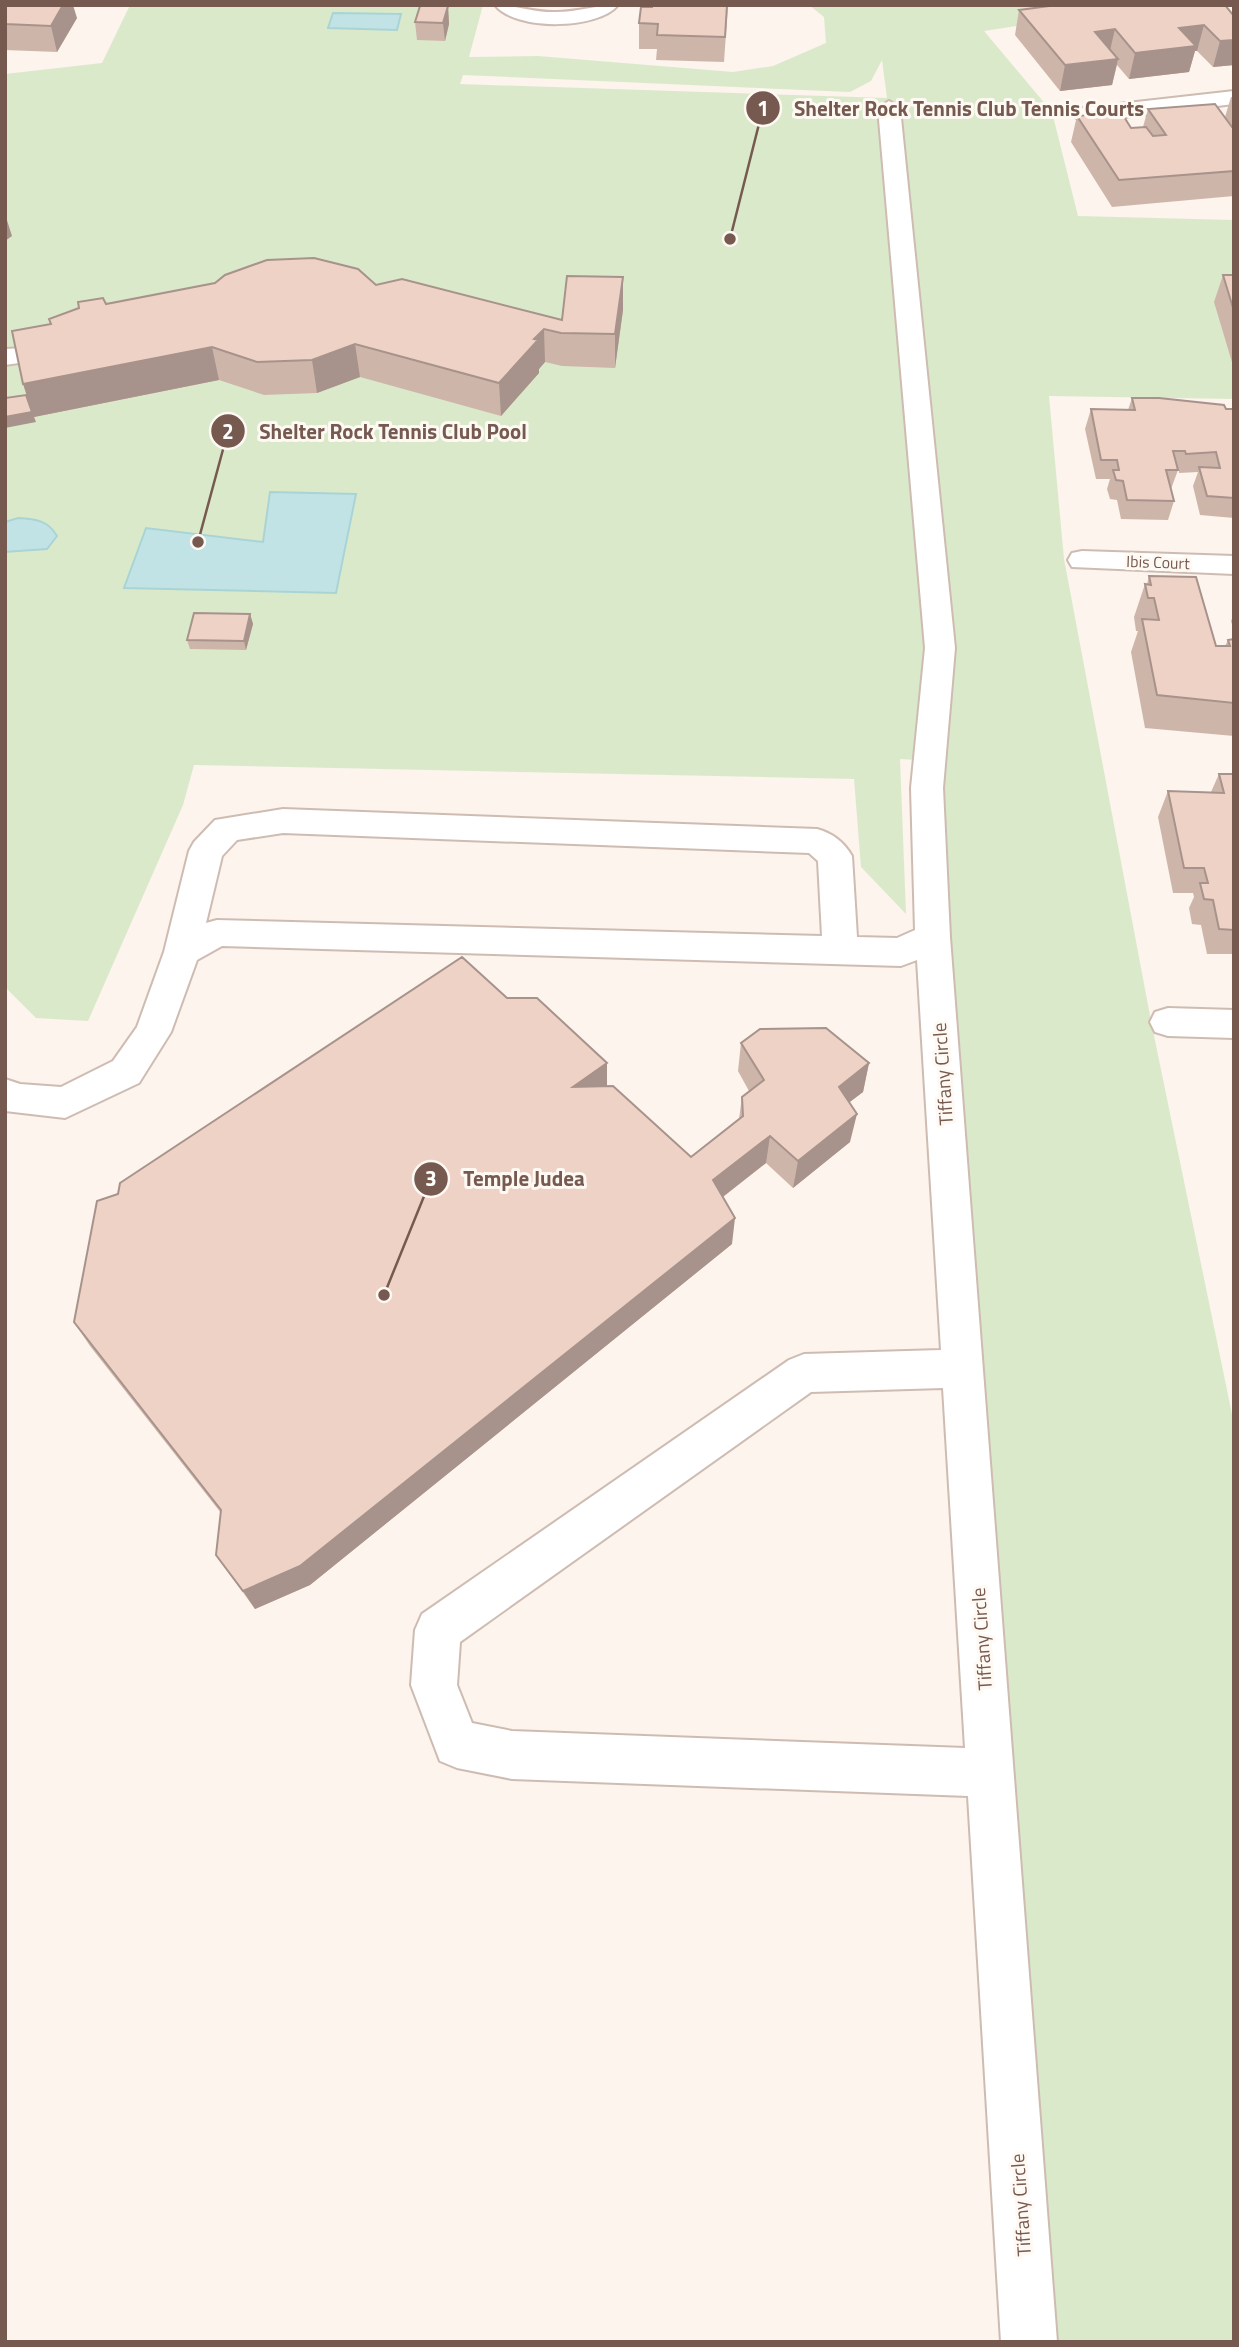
<svg xmlns="http://www.w3.org/2000/svg" width="1239" height="2347" font-family="'Titillium Web',sans-serif">
<rect width="100%" height="100%" fill="#fcf4ed"/>
<path fill="#dbe9cb" fill-rule="evenodd" d="M 130,5 L 483,5 L 469,57 L 538,56 L 733,72 L 773,66 L 826,43 L 824,17 L 809,5 L 1153,5 L 984,31 L 1052,112 L 1078,216 L 1234,220 L 1234,399 L 1049,396 L 1064,559 L 1151,1021 L 1234,1424 L 1234,2342 L 1029,2342 L 933,761 L 900,759 L 906,914 L 861,867 L 854,779 L 194,765 L 183,805 L 88,1021 L 36,1018 L 5,987 L 5,74 L 102,63 ZM 882,60 L 887,98 L 460,84 L 463,75 L 850,92 L 871,81 Z"/>
<path fill="#c2e3e5" stroke="#a9d4d6" stroke-width="2" d="M 333,13 L 401,14 L 397,30 L 328,28 Z
M 270,492 L 356,494 L 336,593 L 124,588 L 146,528 L 263,542 Z
M 18,518 C 35,519 48,520 57,536 L 47,549 L 5,552 L 5,522 Z"/>
<g fill="none" stroke-linecap="round" stroke-linejoin="round">
<defs>
<path id="minor" d="M 495,5 C 516,5 535,13 556,12 C 578,12 596,5 618,5 C 598,30 515,31 495,5 Z
M 1234,91 L 1234,104 L 1083,122 L 1072,115 L 1083,108 Z
M 889,101 L 900,108 L 955,648 L 943,788 L 950,937 L 1057,2342 L 1001,2342 L 968,1796 L 512,1779 L 457,1768 L 440,1761 L 411,1685 L 415,1630 L 422,1614 L 789,1360 L 804,1354 L 941,1350 L 917,960 L 901,966 L 222,946 L 197,960 L 171,1032 L 139,1083 L 65,1118 L 5,1111 L 5,1079 L 20,1084 L 61,1087 L 113,1061 L 137,1027 L 164,952 L 189,851 L 194,842 L 215,820 L 283,809 L 817,829 C 832,833 844,842 852,856 L 857,937 L 897,938 L 915,930 L 911,788 L 925,648 L 878,108 ZM 283,833 L 809,853 L 818,861 L 822,936 L 217,920 L 206,923 L 222,856 L 237,840 ZM 943,1388 L 965,1748 L 512,1731 L 472,1723 L 457,1685 L 460,1642 L 811,1392 Z
M 24,348 L 33,351 L 37,356 L 33,361 L 5,365 L 5,349 Z
M 1082,551 L 1234,556 L 1234,574 L 1072,567 L 1068,560 L 1072,553 Z
M 1168,1008 L 1234,1010 L 1234,1038 L 1168,1036 L 1155,1032 L 1150,1022 L 1155,1012 Z"/>
</defs>
<use href="#minor" stroke="#cebcb2" stroke-width="4"/>
<use href="#minor" fill="#fff" fill-rule="evenodd"/>
</g>
<path fill="#ceb5aa" d="M 5,5 L 77,18 L 57,52 L 5,50 Z
M 728,5 L 724,62 L 656,60 L 657,49 L 639,49 L 639,23 Z
M 448,6 L 449,24 L 445,41 L 417,40 L 415,22 Z
M 1019,10 L 1234,16 L 1234,65 L 1213,67 L 1197,51 L 1195,51 L 1189,72 L 1129,79 L 1117,65 L 1112,85 L 1060,91 L 1015,35 Z
M 1231,97 L 1234,97 L 1234,196 L 1112,207 L 1071,142 L 1077,116 L 1131,128 L 1143,127 L 1148,109 L 1225,117 Z
M 1223,275 L 1234,275 L 1234,369 L 1214,302 Z
M 376,285 L 562,320 L 623,310 L 615,368 L 562,366 L 545,362 L 539,369 L 539,373 L 501,416 L 360,377 L 317,393 L 264,395 L 219,380 L 34,417 L 36,422 L 26,395 L 51,324 L 106,304 Z
M 1132,398 L 1234,409 L 1234,518 L 1200,515 L 1193,486 L 1198,472 L 1179,473 L 1179,470 L 1178,470 L 1171,489 L 1174,501 L 1168,520 L 1121,519 L 1117,500 L 1110,499 L 1107,489 L 1110,479 L 1096,479 L 1085,429 L 1091,409 L 1128,410 Z
M 1149,576 L 1216,646 L 1225,646 L 1228,640 L 1234,639 L 1234,736 L 1145,728 L 1131,652 L 1138,631 L 1136,631 L 1134,617 L 1145,584 L 1147,584 Z
M 250,614 L 253,624 L 246,650 L 190,649 L 187,640 Z
M 1234,614 L 1234,631 L 1231,621 Z
M 1219,774 L 1234,774 L 1234,954 L 1207,954 L 1201,925 L 1192,924 L 1189,908 L 1194,897 L 1193,893 L 1173,893 L 1158,817 L 1168,791 L 1211,792 Z
M 507,998 L 607,1063 L 607,1086 L 691,1157 L 739,1119 L 742,1097 L 749,1091 L 738,1071 L 741,1043 L 869,1063 L 863,1092 L 849,1102 L 850,1142 L 793,1188 L 766,1163 L 723,1197 L 732,1244 L 310,1585 L 255,1609 L 216,1555 L 221,1513 L 90,1346 L 74,1322 L 118,1194 Z"/>
<path fill="#a7938b" d="M 63,5 L 73,5 L 77,18 L 57,52 L 51,26 Z
M 448,6 L 449,24 L 445,41 L 443,23 Z
M 1204,25 L 1197,51 L 1195,51 L 1189,72 L 1129,79 L 1135,53 L 1179,28 Z
M 1115,29 L 1109,55 L 1095,32 Z
M 1234,40 L 1234,65 L 1213,67 L 1220,41 Z
M 1118,59 L 1112,85 L 1060,91 L 1065,65 Z
M 5,214 L 12,236 L 5,241 Z
M 623,277 L 623,310 L 615,368 L 615,334 Z
M 544,329 L 545,362 L 539,369 L 539,373 L 501,416 L 499,383 Z
M 355,344 L 360,377 L 317,393 L 312,360 Z
M 212,347 L 219,380 L 34,417 L 36,422 L 5,428 L 5,417 L 32,412 L 23,384 Z
M 250,614 L 253,624 L 246,650 L 244,641 Z
M 607,1063 L 607,1091 L 573,1087 Z
M 869,1063 L 863,1092 L 833,1115 L 839,1087 Z
M 857,1114 L 850,1142 L 793,1188 L 798,1161 Z
M 770,1136 L 766,1163 L 711,1206 L 713,1180 Z
M 735,1218 L 732,1244 L 310,1585 L 255,1609 L 243,1591 Z"/>
<path fill="#efd2c6" stroke="#a7938b" stroke-width="2" d="M 5,5 L 63,5 L 51,26 L 5,24 Z
M 652,5 L 727,5 L 725,37 L 657,35 L 658,24 L 639,23 L 641,7 L 652,7 Z
M 1057,5 L 1225,5 L 1234,16 L 1234,40 L 1220,41 L 1204,25 L 1179,28 L 1196,46 L 1135,53 L 1115,29 L 1095,32 L 1118,59 L 1065,65 L 1019,10 Z
M 420,6 L 448,6 L 443,23 L 415,22 Z
M 1215,104 L 1232,127 L 1234,127 L 1234,171 L 1119,180 L 1077,116 L 1121,112 L 1131,128 L 1146,127 L 1153,136 L 1166,135 L 1148,109 Z
M 314,258 L 358,269 L 376,285 L 402,279 L 562,320 L 567,276 L 623,277 L 615,334 L 561,333 L 544,329 L 534,339 L 538,340 L 499,383 L 355,344 L 312,360 L 257,362 L 212,347 L 23,384 L 12,331 L 51,324 L 49,319 L 79,308 L 78,302 L 103,298 L 106,304 L 215,283 L 225,275 L 267,260 Z
M 1223,275 L 1234,275 L 1234,311 Z
M 26,395 L 32,412 L 5,417 L 5,398 Z
M 1132,398 L 1159,398 L 1224,405 L 1226,409 L 1234,409 L 1234,498 L 1207,496 L 1199,467 L 1220,468 L 1216,452 L 1186,454 L 1185,451 L 1173,451 L 1178,470 L 1166,470 L 1174,501 L 1127,500 L 1123,481 L 1116,480 L 1113,470 L 1119,470 L 1117,460 L 1101,460 L 1091,409 L 1135,410 Z
M 1149,576 L 1196,577 L 1216,646 L 1230,646 L 1228,640 L 1234,639 L 1234,703 L 1157,695 L 1142,619 L 1159,620 L 1154,598 L 1148,598 L 1145,584 L 1151,585 Z
M 194,613 L 250,614 L 244,641 L 187,640 Z
M 1219,774 L 1234,774 L 1234,930 L 1219,929 L 1213,900 L 1204,899 L 1200,883 L 1208,883 L 1204,868 L 1184,868 L 1168,791 L 1224,793 Z
M 462,957 L 507,998 L 537,998 L 607,1063 L 573,1087 L 613,1086 L 691,1157 L 743,1116 L 742,1097 L 764,1080 L 741,1043 L 760,1029 L 826,1028 L 869,1063 L 839,1087 L 857,1114 L 798,1161 L 770,1136 L 713,1180 L 735,1218 L 300,1566 L 243,1591 L 216,1555 L 221,1510 L 74,1322 L 97,1201 L 118,1194 L 120,1183 Z"/>
<g text-anchor="middle" dominant-baseline="central" stroke-width="6" stroke-linejoin="round" paint-order="stroke">
<g font-size="16" fill="#765a50" stroke="#fef9f3">
<text transform="translate(1158 562) rotate(2)">Ibis Court</text>
</g>
<g font-size="19" fill="#765a50" stroke="#fef9f3">
<text transform="translate(942 1074) rotate(-94)">Tiffany Circle</text>
<text transform="translate(981 1639) rotate(-94)">Tiffany Circle</text>
<text transform="translate(1020 2205) rotate(-94)">Tiffany Circle</text>
</g>
</g>
<path fill="none" stroke="#765a50" stroke-width="2.5" d="M730 239L763 108M198 542L228 431M384 1295L431 1179"/>
<g fill="#765a50" stroke="#fef9f3" stroke-width="2.5">
<circle cx="730" cy="239" r="7"/>
<circle cx="198" cy="542" r="7"/>
<circle cx="384" cy="1295" r="7"/>
<circle cx="763" cy="108" r="18"/>
<circle cx="228" cy="431" r="18"/>
<circle cx="431" cy="1179" r="18"/>
</g>
<g font-size="21" text-anchor="middle" font-weight="bold" fill="#fff">
<text x="763" y="116">1</text>
<text x="228" y="439">2</text>
<text x="431" y="1186">3</text>
</g>
<g font-size="21" text-anchor="middle" font-weight="bold" fill="#765a50" stroke="#fef9f3" stroke-width="6" stroke-linejoin="round" paint-order="stroke">
<text x="969" y="116">Shelter Rock Tennis Club Tennis Courts</text>
<text x="393" y="439">Shelter Rock Tennis Club Pool</text>
<text x="524" y="1186">Temple Judea</text>
</g>
<rect width="1239" height="2347" fill="none" stroke="#765a50" stroke-width="14"/>
</svg>
